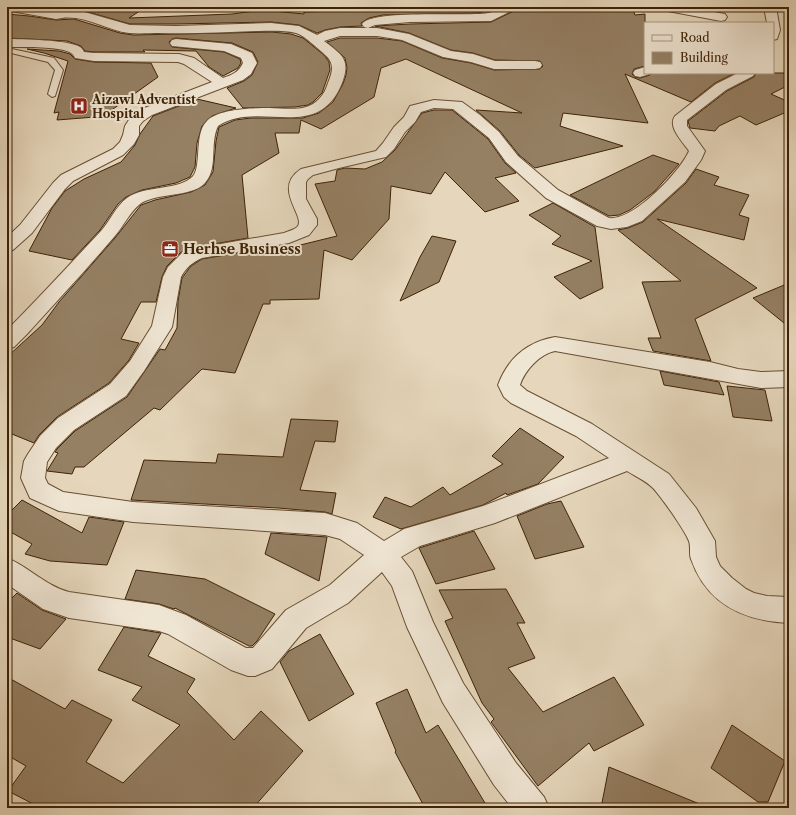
<svg xmlns="http://www.w3.org/2000/svg" width="796" height="815" font-family="'Libre Caslon Text',serif">
<rect width="100%" height="100%" fill="#e6d7bc"/>
<filter id="stains"><feTurbulence type="fractalNoise" baseFrequency=".005" numOctaves="4"/><feColorMatrix values="0 0 0 0 .2 0 0 0 0 .09 0 0 0 0 .02 0 0 0 .5 -.17"/></filter>
<radialGradient id="worn" r=".72"><stop offset=".6" stop-color="#630" stop-opacity="0"/><stop offset="1" stop-color="#630" stop-opacity=".3"/></radialGradient>
<path fill="#958064" stroke="#3e2205" d="M 53,7 L 146,7 L 129,18 L 232,14 L 262,10 L 304,14 L 304,12 L 383,10 L 383,7 L 499,7 L 489,11 L 477,13 L 383,15 L 369,18 L 361,23 L 362,26 L 340,27 L 325,30 L 317,33 L 299,25 L 271,22 L 176,24 L 130,24 L 81,10 Z
M 518,7 L 632,7 L 635,15 L 645,14 L 645,66 L 634,69 L 632,74 L 635,77 L 640,78 L 650,75 L 651,73 L 735,73 L 715,83 L 691,102 L 625,74 L 648,123 L 563,113 L 560,126 L 623,146 L 535,168 L 519,155 L 500,131 L 476,110 L 522,113 L 406,59 L 381,68 L 374,97 L 321,129 L 301,120 L 299,133 L 275,133 L 279,153 L 242,175 L 248,238 L 191,248 L 180,253 L 167,266 L 162,277 L 156,302 L 141,302 L 121,339 L 139,343 L 129,360 L 109,383 L 57,417 L 39,435 L 34,443 L 7,432 L 7,357 L 42,325 L 59,302 L 115,238 L 141,205 L 155,200 L 191,192 L 205,185 L 213,172 L 216,141 L 219,127 L 235,120 L 251,118 L 303,118 L 319,113 L 333,102 L 343,84 L 346,75 L 347,68 L 345,58 L 327,42 L 340,38 L 377,38 L 402,41 L 442,58 L 471,63 L 494,70 L 540,69 L 543,66 L 540,61 L 495,60 L 473,53 L 451,50 L 409,33 L 375,26 L 410,24 L 491,22 L 516,10 Z
M 7,14 L 29,16 L 56,20 L 74,19 L 120,33 L 133,35 L 272,32 L 291,34 L 303,38 L 324,55 L 329,62 L 330,70 L 322,93 L 313,102 L 308,105 L 295,107 L 243,108 L 227,88 L 244,81 L 252,75 L 258,62 L 253,52 L 232,43 L 176,38 L 172,39 L 169,42 L 172,47 L 224,52 L 240,59 L 241,63 L 238,68 L 223,76 L 209,67 L 196,51 L 143,50 L 145,52 L 94,52 L 85,51 L 81,46 L 67,41 L 7,38 Z
M 27,49 L 59,51 L 70,54 L 75,59 L 94,62 L 151,63 L 158,77 L 99,119 L 95,117 L 57,120 L 59,112 L 54,113 L 68,61 L 44,53 Z
M 756,73 L 789,73 L 789,85 L 771,94 L 789,102 L 789,111 L 756,125 L 740,116 L 719,126 L 715,131 L 690,128 L 688,121 L 727,91 L 754,77 Z
M 197,99 L 236,108 L 212,116 L 202,126 L 197,143 L 195,167 L 190,177 L 176,183 L 142,190 L 126,197 L 118,204 L 100,230 L 72,260 L 29,251 L 52,208 L 65,191 L 84,179 L 121,162 L 135,145 L 140,134 L 153,116 Z
M 434,110 L 452,110 L 488,139 L 505,163 L 516,173 L 495,178 L 519,201 L 485,212 L 445,172 L 431,194 L 391,186 L 389,219 L 352,260 L 324,250 L 319,299 L 270,300 L 270,304 L 263,304 L 235,373 L 202,369 L 160,410 L 154,408 L 84,467 L 75,467 L 72,474 L 47,471 L 58,453 L 55,452 L 57,449 L 75,431 L 127,397 L 160,349 L 165,350 L 177,328 L 178,301 L 182,278 L 191,266 L 202,259 L 284,245 L 284,249 L 337,236 L 315,184 L 335,181 L 337,170 L 345,168 L 365,169 L 382,162 L 395,150 L 422,113 Z
M 653,155 L 679,164 L 654,192 L 630,210 L 619,215 L 609,216 L 570,195 Z
M 696,169 L 719,177 L 714,185 L 749,195 L 739,215 L 749,218 L 744,240 L 657,219 L 757,288 L 695,319 L 711,361 L 653,351 L 648,338 L 661,338 L 642,282 L 681,281 L 618,230 L 628,228 L 643,222 L 686,183 Z
M 553,203 L 595,227 L 603,288 L 580,299 L 554,277 L 592,261 L 552,244 L 561,236 L 529,215 Z
M 432,236 L 456,241 L 439,282 L 400,301 L 420,257 Z
M 789,283 L 789,327 L 753,298 Z
M 660,371 L 719,382 L 724,395 L 664,385 Z
M 727,386 L 765,390 L 772,421 L 733,417 Z
M 291,419 L 338,421 L 335,442 L 315,441 L 300,490 L 336,493 L 332,514 L 325,512 L 278,508 L 131,500 L 144,460 L 216,463 L 218,454 L 283,457 Z
M 520,428 L 564,457 L 538,484 L 507,495 L 506,493 L 483,505 L 401,529 L 373,517 L 385,497 L 411,507 L 443,487 L 450,495 L 503,464 L 492,456 Z
M 22,500 L 82,533 L 89,517 L 124,522 L 107,565 L 50,561 L 25,554 L 32,544 L 7,530 L 7,515 Z
M 561,501 L 584,547 L 535,559 L 517,516 L 547,504 Z
M 474,531 L 495,569 L 436,584 L 419,548 Z
M 271,533 L 327,537 L 319,581 L 265,554 Z
M 136,570 L 205,579 L 275,614 L 257,641 L 252,646 L 249,646 L 175,608 L 174,609 L 159,604 L 125,599 Z
M 506,589 L 525,623 L 517,623 L 535,658 L 508,668 L 543,712 L 614,677 L 644,725 L 594,751 L 589,743 L 538,786 L 491,722 L 494,719 L 482,703 L 445,621 L 453,618 L 439,590 Z
M 17,593 L 42,610 L 66,619 L 40,649 L 7,637 L 7,603 Z
M 124,627 L 161,633 L 148,656 L 195,679 L 187,692 L 234,740 L 261,711 L 303,751 L 253,808 L 41,808 L 8,791 L 26,766 L 7,755 L 7,677 L 65,709 L 72,700 L 112,720 L 86,762 L 123,783 L 180,725 L 132,700 L 142,687 L 98,670 Z
M 320,634 L 354,694 L 309,721 L 280,662 L 289,651 Z
M 407,689 L 426,733 L 438,725 L 488,808 L 425,808 L 395,752 L 396,751 L 376,703 Z
M 732,725 L 785,761 L 768,802 L 758,802 L 711,768 Z
M 609,767 L 707,807 L 707,808 L 601,808 Z"/>
<g fill="none" stroke-linecap="round" stroke-linejoin="round">
<defs>
<path id="service" d="M 7,48 L 54,58 L 63,70 L 55,96 L 52,97 L 48,94 L 55,70 L 48,62 L 7,52 Z"/>
<path id="minor" d="M 7,7 L 31,7 L 81,11 L 130,25 L 176,26 L 271,23 L 299,26 L 317,35 L 325,31 L 340,28 L 377,28 L 409,34 L 451,51 L 473,54 L 495,61 L 535,61 L 540,62 L 542,65 L 540,68 L 535,69 L 494,69 L 471,62 L 443,57 L 402,40 L 377,36 L 340,36 L 324,41 C 342,55 351,59 342,83 C 318,144 259,99 218,126 C 209,145 219,169 204,184 C 191,197 155,193 140,204 C 129,213 123,227 114,237 C 86,270 57,301 28,333 L 14,347 L 7,349 L 7,330 C 39,298 70,264 101,231 C 110,221 116,206 127,198 C 145,185 175,191 191,178 C 203,170 193,134 207,121 C 218,109 252,108 269,108 C 286,108 306,113 319,99 C 324,94 326,89 328,83 C 337,62 330,59 315,46 C 309,41 303,35 296,33 C 284,30 270,31 258,31 C 225,32 193,34 160,33 C 150,33 139,34 129,33 C 105,30 81,12 56,19 L 11,11 L 7,10 Z
M 502,7 L 517,7 L 515,9 L 491,21 L 410,22 L 375,25 L 368,28 L 364,27 L 362,24 C 372,9 466,17 488,13 C 492,13 498,9 502,7 Z
M 662,7 L 687,7 L 725,14 L 727,17 L 725,20 L 721,21 L 668,11 L 664,9 Z
M 764,7 L 776,7 L 780,30 L 777,39 L 773,40 L 773,23 L 767,23 Z
M 7,39 C 21,39 70,40 80,47 C 82,48 83,50 84,52 L 94,53 L 179,54 L 194,58 L 223,78 C 232,75 239,72 243,63 L 241,58 L 224,51 L 172,46 L 170,43 L 172,40 L 176,39 L 231,44 L 252,53 L 257,63 L 251,74 L 243,80 L 152,115 L 143,121 L 139,126 L 139,135 L 134,144 L 123,155 L 73,181 L 65,189 L 32,233 L 13,250 L 7,251 L 7,237 L 20,225 L 53,183 L 61,175 L 113,149 L 120,142 L 123,135 L 125,126 L 132,115 L 142,109 L 212,82 L 184,64 L 178,62 L 94,61 L 75,58 C 74,56 73,54 71,53 C 62,46 20,47 7,47 Z
M 645,67 L 645,73 L 650,74 L 640,77 L 635,76 L 633,73 L 635,70 Z
M 738,73 L 755,73 L 753,76 L 726,90 L 687,120 L 687,126 L 705,151 L 701,160 L 685,182 L 642,221 L 627,227 L 611,229 L 597,226 L 546,198 L 506,162 L 489,138 L 453,109 L 434,108 L 421,112 L 415,122 L 405,132 L 394,149 L 386,157 L 339,168 L 313,175 L 308,179 L 306,182 L 306,199 L 317,219 L 317,225 L 309,235 L 289,243 L 202,258 C 193,262 186,267 181,277 L 172,327 L 144,371 L 126,396 L 74,430 L 56,448 L 47,462 L 45,478 L 48,484 L 63,492 L 133,502 L 325,513 L 357,523 L 384,541 L 404,529 L 483,506 L 609,458 L 576,436 L 511,403 L 504,397 L 498,385 C 508,358 527,342 555,337 L 710,362 L 738,369 L 761,372 L 789,371 L 789,387 L 761,388 L 555,351 C 540,354 525,370 520,385 L 527,391 L 592,424 L 669,474 L 696,508 L 715,541 L 716,557 L 720,566 L 732,578 L 746,589 L 754,593 L 767,596 L 789,597 L 789,623 C 744,621 707,605 691,559 C 689,554 691,547 689,541 C 684,529 662,498 653,488 C 646,481 635,476 627,471 L 495,523 L 420,546 L 401,557 L 412,571 L 433,622 L 463,683 L 516,763 L 544,797 L 549,808 L 512,808 L 494,785 L 443,703 L 407,627 L 392,586 L 382,572 L 348,603 L 306,628 L 272,669 L 255,676 L 248,676 L 231,670 L 168,634 L 159,631 L 69,618 L 43,609 L 7,584 L 7,558 C 29,567 46,586 69,592 L 159,605 L 186,615 L 246,648 L 253,648 L 286,610 L 330,585 L 364,555 L 340,539 L 325,535 L 133,522 L 59,511 L 30,498 L 21,478 L 24,461 L 28,454 L 40,436 L 58,418 L 110,384 L 130,361 L 152,326 L 163,277 L 168,267 L 181,254 L 192,249 L 284,233 C 289,231 296,229 298,226 C 305,215 272,188 301,169 L 376,151 L 383,143 L 394,127 L 404,117 L 410,106 L 434,100 L 462,102 L 480,115 L 499,132 L 518,156 L 558,190 L 609,218 C 633,221 680,172 689,151 C 683,142 667,127 675,116 L 716,84 Z"/>
</defs>
<use href="#service" stroke="#684f33" stroke-width="2"/>
<use href="#minor" stroke="#684f33" stroke-width="2"/>
<use href="#service" fill="#efe5d3" fill-rule="evenodd"/>
<use href="#minor" fill="#efe5d3" fill-rule="evenodd"/>
</g>
<defs>
<symbol id="hospital-square" viewBox="-11 -11 22 22"><rect x="-9" y="-9" width="18" height="18" rx="4" fill="#8f2418" stroke="#efe5d3"/><path d="M-5-5h3v3.5h4V-5h3V5h-3V1.5h-4V5h-3Z" fill="#fff"/></symbol>
<symbol id="office-square" viewBox="-11 -11 22 22"><rect x="-9" y="-9" width="18" height="18" rx="4" fill="#8f2418" stroke="#efe5d3"/><path d="M-6-3h4V-5.5h4V-3h4V5H-6ZM-1-4.5V-3h2v-1.5ZM-6 0V1H6V0Z" fill="#fff"/></symbol>
</defs>
<g fill-rule="evenodd">
<use href="#hospital-square" x="69" y="96" width="20" height="20"/>
<use href="#office-square" x="160" y="239" width="20" height="20"/>
</g>
<g text-anchor="middle" dominant-baseline="central" stroke-width="4" stroke-linejoin="round" paint-order="stroke">
<g font-size="12" font-weight="bold" fill="#3e2205" stroke="#efe5d3" text-anchor="start">
<text x="92" y="99">Aizawl Adventist<tspan x="92" dy="14">Hospital</tspan></text>
</g>
<g font-size="14" font-weight="bold" fill="#3e2205" stroke="#efe5d3" text-anchor="start">
<text x="183" y="249">Herhse Business</text>
</g>
</g>
<rect width="796" height="815" fill="none" stroke="#e6d7bc" stroke-width="24"/>
<rect x="8" y="8" width="780" height="799" fill="none" stroke="#3e2205" stroke-width="2"/>
<rect x="12" y="12" width="772" height="791" fill="none" stroke="#3e2205"/>
<rect x="644" y="22" width="130" height="52" fill="#efe5d3" stroke="#a89781"/>
<rect x="652" y="35" width="20" height="6" fill="#efe5d3" stroke="#a89781"/>
<text x="680" y="42" font-size="12" fill="#3e2205">Road</text>
<rect x="652" y="52" width="20" height="12" fill="#958064" stroke="#a89781"/>
<text x="680" y="62" font-size="12" fill="#3e2205">Building</text>
<rect width="100%" height="100%" filter="url(#stains)"/>
<rect width="100%" height="100%" fill="url(#worn)"/>
</svg>
